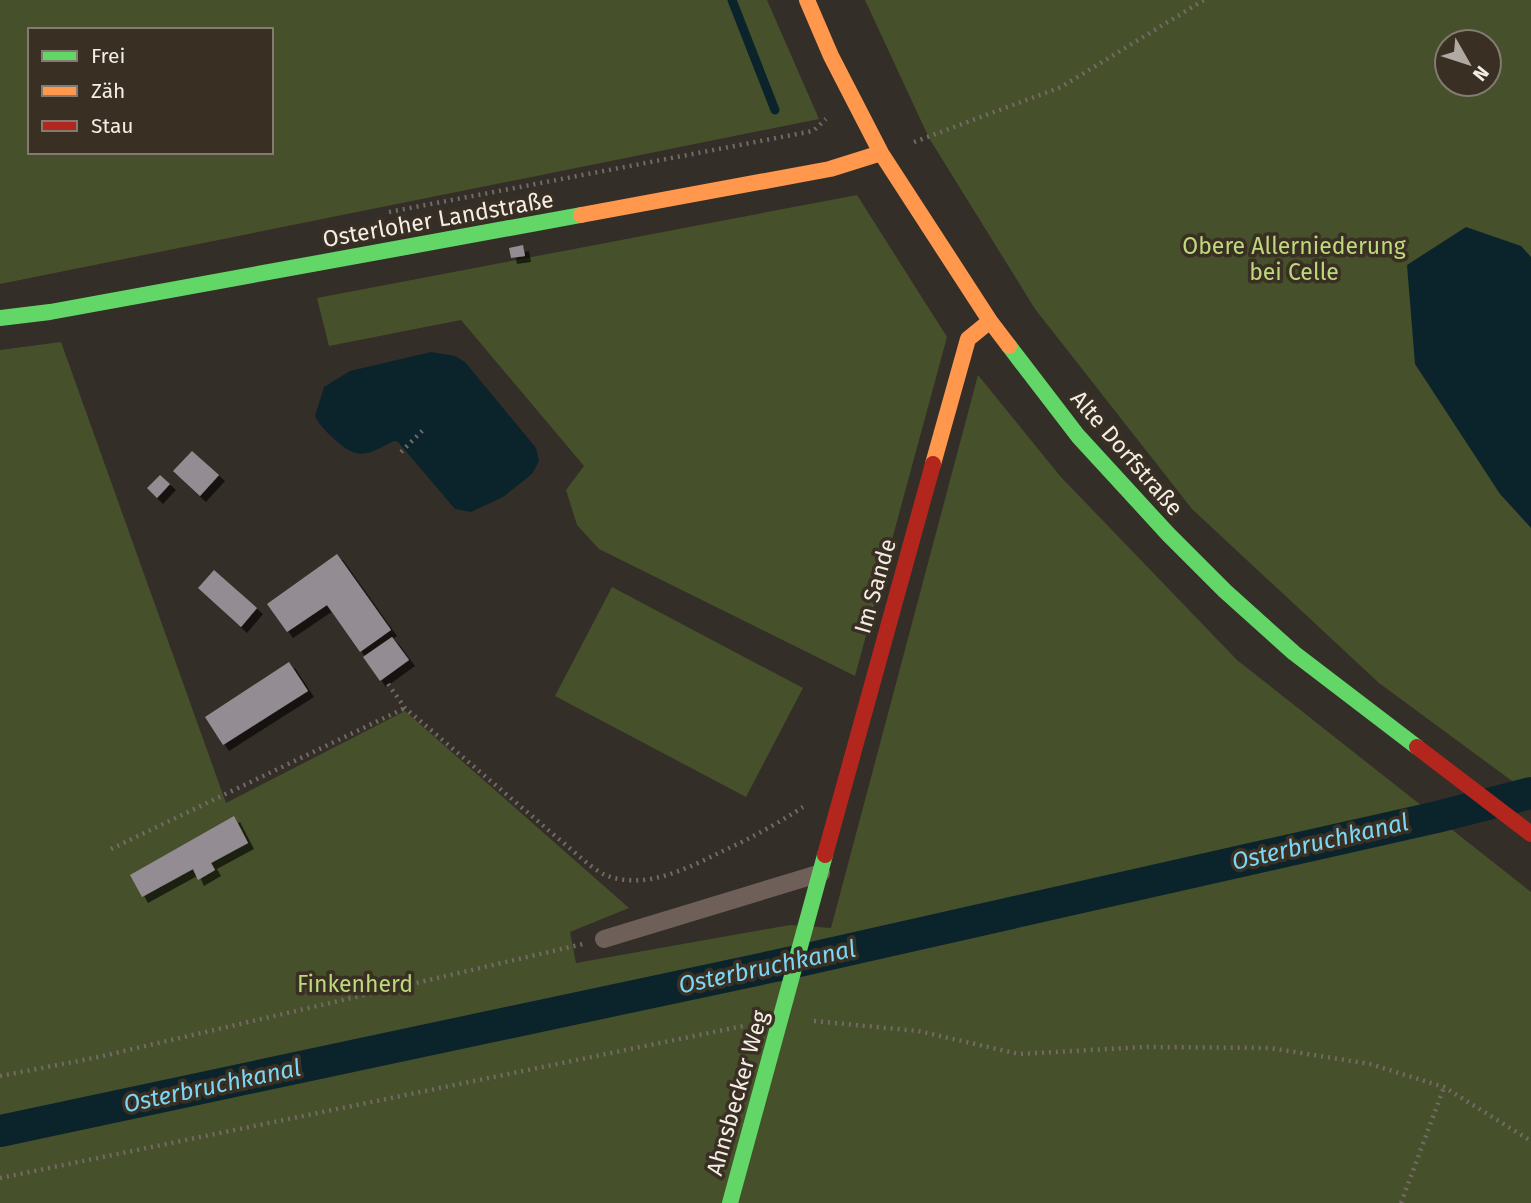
<svg xmlns="http://www.w3.org/2000/svg" width="1531" height="1203" font-family="'Fira Sans',sans-serif">
<defs>
<filter id="shadow"><feDropShadow dx="6" dy="6" stdDeviation="0" flood-color="#0009"/></filter>
</defs>
<rect width="100%" height="100%" fill="#342e28"/>
<path fill="#46502b" fill-rule="evenodd" d="M 0,0 L 767,0 L 819,119 L 0,284 ZM 30,30 L 271,30 L 271,152 L 30,152 Z
M 865,0 L 1531,0 L 1531,795 L 1379,683 L 1192,509 L 1035,309 L 929,138 ZM 1447,42 L 1489,42 L 1489,84 L 1447,84 Z
M 857,195 L 947,337 L 855,676 L 599,549 L 577,525 L 566,490 L 584,466 L 461,320 L 329,346 L 317,298 Z
M 61,342 L 226,803 L 405,711 L 629,908 L 570,932 L 576,963 L 790,925 L 831,928 L 978,375 L 1060,476 L 1237,660 L 1531,892 L 1531,1203 L 0,1203 L 0,350 Z
M 612,587 L 803,688 L 746,797 L 555,696 Z"/>
<path fill="#0b242c" d="M 1466,227 L 1521,246 L 1531,257 L 1531,528 L 1500,494 L 1415,364 L 1407,265 Z
M 431,352 L 455,356 L 465,362 L 536,448 L 539,461 L 532,474 L 503,497 L 471,512 L 455,509 L 398,442 L 394,441 C 365,456 358,461 333,438 C 326,431 319,425 315,416 L 324,387 L 350,371 Z"/>
<g fill="none" stroke-linecap="round" stroke-linejoin="round">
<path stroke="#0b242c" stroke-width="9" d="M 732,0 L 775,110"/>
<path stroke="#0b242c" stroke-width="32" d="M 0,1131 L 803,960 L 1437,817 L 1531,793"/>
</g>
<path fill="#948c93" filter="url(#shadow)" d="M 523,245 L 525,256 L 511,258 L 509,248 Z
M 192,451 L 219,475 L 200,496 L 173,471 Z
M 160,475 L 170,484 L 157,498 L 147,488 Z
M 337,554 L 391,630 L 360,652 L 327,605 L 287,632 L 267,604 Z
M 214,570 L 257,608 L 241,627 L 198,588 Z
M 392,637 L 409,660 L 380,681 L 363,657 Z
M 289,662 L 308,691 L 223,745 L 205,717 Z
M 234,816 L 248,843 L 211,863 L 215,870 L 198,880 L 193,869 L 142,897 L 130,875 Z"/>
<g fill="none" stroke-linecap="round" stroke-linejoin="round">
<path stroke="#746a65" stroke-width="4.5" stroke-dasharray="2 5" stroke-linecap="butt" d="M 914,142 L 1061,87 L 1204,0
M 389,212 L 813,131 L 826,119
M 401,452 L 425,428
M 388,684 L 405,708 L 587,863 C 592,867 599,872 605,875 C 645,891 688,868 723,851 C 751,838 777,824 803,807
M 111,849 L 405,708
M 814,1021 L 918,1031 L 1019,1054 L 1144,1047 L 1270,1048 L 1370,1064 L 1444,1087 L 1531,1141
M 0,1076 L 94,1058 L 583,944
M 0,1178 L 743,1026
M 1401,1203 L 1444,1087"/>
<path stroke="#6f5f59" stroke-width="18" d="M 604,939 L 821,873"/>
<path stroke="#63d668" stroke-width="16" d="M 0,318 L 50,312 L 581,215
M 1009,346 L 1078,436 L 1168,534 L 1225,591 L 1294,653 L 1417,747
M 730,1203 L 825,855"/>
<path stroke="#ff974d" stroke-width="16" d="M 807,0 L 831,56 L 881,153 L 990,321 L 1009,346
M 581,215 L 830,169 L 881,153
M 933,464 L 968,339 L 990,321"/>
<path stroke="#b3261e" stroke-width="16" d="M 1417,747 L 1531,834
M 825,855 L 933,464"/>
</g>
<g text-anchor="middle" dominant-baseline="central" stroke-width="7" stroke-linejoin="round" paint-order="stroke">
<g font-size="23" fill="#f3ede5" stroke="#392f23">
<text transform="translate(438 219) rotate(-10)">Osterloher Landstraße</text>
<text transform="translate(1127 453) rotate(49)">Alte Dorfstraße</text>
<text transform="translate(875 586) rotate(-74)">Im Sande</text>
<text transform="translate(737 1093) rotate(-74)">Ahnsbecker Weg</text>
</g>
<g font-size="23" fill="#bed87c" stroke="#392f23">
<text x="1294" y="246">Obere Allerniederung<tspan x="1294" dy="26">bei Celle</tspan></text>
<text x="355" y="984">Finkenherd</text>
</g>
<g font-size="24" font-style="italic" fill="#7cd7f6" stroke="#392f23">
<text transform="translate(1320 842) rotate(-13)">Osterbruchkanal</text>
<text transform="translate(767 967) rotate(-12)">Osterbruchkanal</text>
<text transform="translate(212 1086) rotate(-12)">Osterbruchkanal</text>
</g>
</g>
<rect x="28" y="28" width="245" height="126" fill="#392f23" stroke="#837b71" stroke-width="2"/>
<rect x="42" y="51" width="35" height="10" fill="#63d668" stroke="#837b71" stroke-width="2"/>
<text x="91" y="63" font-size="21" fill="#f3ede5">Frei</text>
<rect x="42" y="86" width="35" height="10" fill="#ff974d" stroke="#837b71" stroke-width="2"/>
<text x="91" y="98" font-size="21" fill="#f3ede5">Zäh</text>
<rect x="42" y="121" width="35" height="10" fill="#b3261e" stroke="#837b71" stroke-width="2"/>
<text x="91" y="133" font-size="21" fill="#f3ede5">Stau</text>
<g transform="translate(1468 63) rotate(129)"><circle r="33" fill="#392f23" stroke="#837b71" stroke-width="2"/>
<path d="M0-5L12 26L0 18L-12 26Z" fill="#b0aaa3"/>
<text y="-10" font-size="19" font-weight="bold" text-anchor="middle" fill="#f3ede5">N</text>
</g>
</svg>
